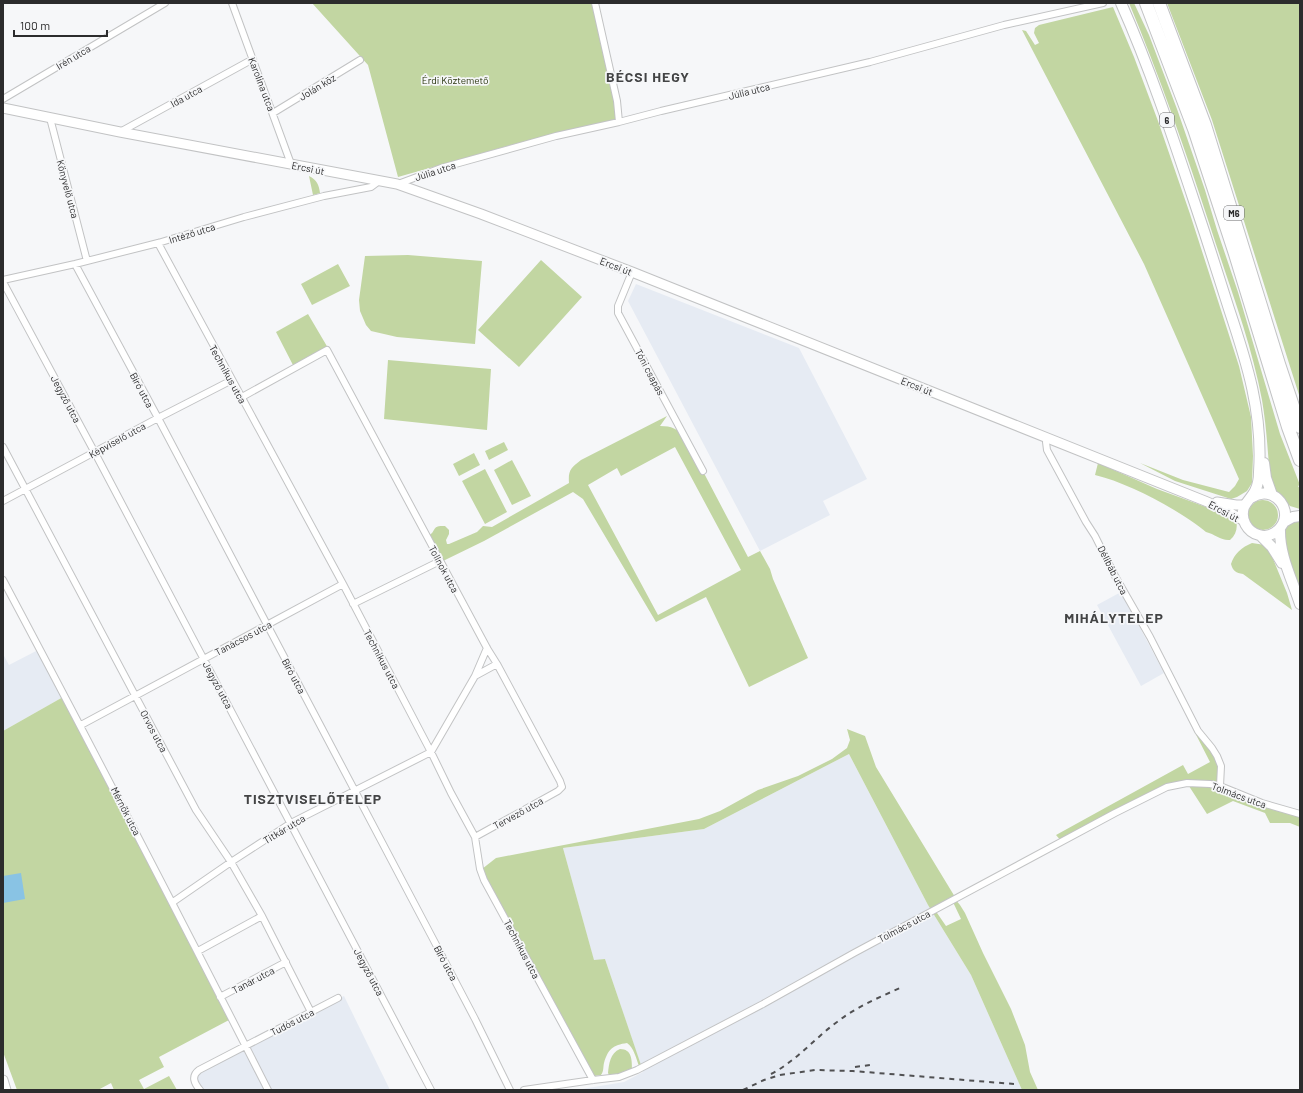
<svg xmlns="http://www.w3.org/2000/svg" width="1303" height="1093" font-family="Barlow,sans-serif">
<rect width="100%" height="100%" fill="#f6f7f9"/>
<path fill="#e6ebf3" d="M 636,284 L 799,348 L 867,479 L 823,501 L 830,515 L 760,551 L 628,301 Z
M 1121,592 L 1164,673 L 1141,686 L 1097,605 Z
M 38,650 L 63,697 L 3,731 L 3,654 L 9,665 Z
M 849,754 L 928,905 L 971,975 L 1022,1090 L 576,1090 L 624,1082 L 643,1072 L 605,959 L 594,961 L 563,848 L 704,829 Z
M 344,996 L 390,1090 L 197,1090 L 191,1077 Z"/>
<path fill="#c2d6a2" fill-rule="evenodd" d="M 312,3 L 593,3 L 614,99 L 617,120 L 511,145 L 398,177 L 368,65 Z
M 1129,3 L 1134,3 L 1149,35 L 1177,109 L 1205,190 L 1217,230 L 1238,292 L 1280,434 L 1300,485 L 1298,486 L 1300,489 L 1300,509 L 1290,506 L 1271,487 C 1268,458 1267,429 1262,400 C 1251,341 1229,285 1211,229 C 1186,152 1160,77 1129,3 Z
M 1167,3 L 1300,3 L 1300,398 L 1212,120 Z
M 1113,7 L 1134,57 L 1158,121 L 1190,214 L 1239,366 L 1251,417 L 1253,456 L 1252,483 L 1247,491 L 1237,497 L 1231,499 L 1175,481 L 1140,463 L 1183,480 L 1229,492 L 1235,486 L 1239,479 L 1144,264 L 1022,30 L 1026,31 L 1035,45 L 1039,43 L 1034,33 L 1035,28 L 1039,25 Z
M 309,176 C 317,180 319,185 320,193 L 313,195 Z
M 408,255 L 482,261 L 475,344 L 397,337 L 371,331 L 366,325 L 360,311 L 359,300 L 365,256 Z
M 541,260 L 582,297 L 519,367 L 478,330 Z
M 338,264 L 350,286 L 312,305 L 301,284 Z
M 308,314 L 328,348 L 294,367 L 276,332 Z
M 388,360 L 491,369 L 487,430 L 384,419 Z
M 667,416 L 660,426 C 672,426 677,429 685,437 L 748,557 L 760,551 L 770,569 L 773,579 L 808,658 L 749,687 L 706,597 L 656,622 L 583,499 L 573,492 L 484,541 L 443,561 L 429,535 C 437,531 431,525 445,526 L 449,530 L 449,534 L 446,540 L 447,544 L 449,544 L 477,532 L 483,526 L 492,527 L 569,483 C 568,470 571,468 581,460 ZM 675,447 L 741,570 L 658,615 L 588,485 L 617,468 L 621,476 Z
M 504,442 L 508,450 L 489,460 L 485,451 Z
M 474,453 L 480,465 L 459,476 L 453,464 Z
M 512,460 L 531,496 L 512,505 L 494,470 Z
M 1098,463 L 1157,489 L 1228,515 L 1236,520 C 1238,528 1236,535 1230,540 C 1221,541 1215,534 1206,532 C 1179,510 1129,483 1095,475 Z
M 485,469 L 507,512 L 485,524 L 462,481 Z
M1248 515a15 15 0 1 1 30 0a15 15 0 1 1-30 0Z
M 1300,521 L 1300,592 L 1287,557 L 1284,531 L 1289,524 Z
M 1252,543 L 1265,545 L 1269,549 L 1287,593 L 1292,610 L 1243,574 C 1236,573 1233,571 1231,564 C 1234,554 1242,547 1252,543 Z
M 63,697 L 159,879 L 229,1020 L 159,1057 L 164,1067 L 139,1080 L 144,1089 L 169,1076 L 177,1090 L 114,1090 L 111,1083 L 98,1090 L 17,1090 L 3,1052 L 3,731 Z
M 1188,719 L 1198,731 L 1220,762 L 1221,786 L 1300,814 L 1300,827 L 1290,823 L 1270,823 L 1265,813 L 1233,801 L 1207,814 L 1187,783 L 1175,785 L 1062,842 L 1056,835 L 1183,765 L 1188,774 L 1210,762 Z
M 847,729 L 865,736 L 876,767 L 955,897 L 955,899 L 960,905 L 965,913 L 983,953 L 1011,1009 L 1025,1045 L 1030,1072 L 1038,1090 L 1022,1090 L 971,975 L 928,905 L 849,754 L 704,829 L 563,848 L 594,960 L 605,959 L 641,1065 L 639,1066 C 636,1058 634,1048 627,1043 C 613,1045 608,1049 604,1063 C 603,1067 604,1071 601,1075 L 594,1076 L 486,879 L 482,869 L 496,858 L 699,819 L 720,811 L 758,790 L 798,776 L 832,759 L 847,748 L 850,740 ZM 952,900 L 961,919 L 946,926 L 935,910 Z
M 620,1049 C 632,1049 632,1060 632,1070 L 619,1074 L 609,1075 L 608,1073 C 609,1064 610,1053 620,1049 Z"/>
<path fill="#89c3e4" d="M 21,873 L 25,899 L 3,903 L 3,876 Z"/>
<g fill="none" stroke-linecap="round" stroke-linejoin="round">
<defs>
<path id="minor" d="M 232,3 L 291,164
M 595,3 L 617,101 L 619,122
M 3,99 L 165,3
M 273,113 L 360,60
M 50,118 L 87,261
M 120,132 L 253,59
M 398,184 L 441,168 L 556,136 L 619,122 L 661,111 L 870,62 L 1004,25 L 1103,3
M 158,243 L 343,584 L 431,752 L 451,793 L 475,837 L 480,869 L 484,880 L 593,1080
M 75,264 L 158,418 L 432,937 L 475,1019 L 510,1090
M 632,272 L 618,306 L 618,313 L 703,471
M 3,280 L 75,264 L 158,243 L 244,217 L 324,196 L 371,187 L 379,181
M 3,282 L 95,453 L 431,1090
M 242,397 L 327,350 L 487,648 L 497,664 L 560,781 L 562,787 L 558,791 L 475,837
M 1047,438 L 1046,442 L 1047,450 L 1086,522 L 1095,536 L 1115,576 L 1150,637 L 1198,731 L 1212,748 L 1217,756 L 1221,766 L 1220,786
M 3,447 L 196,810 L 231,862 L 262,916 L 311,1012
M 3,501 L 158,418 L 232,380
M 3,580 C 93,749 181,919 268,1090
M 353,604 L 440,561
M 487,648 L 475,676 L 497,664
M 81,725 L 343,584
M 173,902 L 231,862 L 291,823 L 431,752 L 475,676
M 198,951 L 262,916
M 220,997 L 286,962
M 200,1090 C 194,1083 191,1076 199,1070 L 338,998
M 524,1090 L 593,1080 L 619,1077 L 637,1070 L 763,1004 L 854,953 L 1115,813 L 1167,787 L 1187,783 L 1210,784 L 1220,786 L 1262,803 L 1300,814"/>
<path id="secondary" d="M 3,108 L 120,132 L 397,184 L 481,214 L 632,272 L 1205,501 L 1224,509 L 1244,521
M 1217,502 L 1236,505 L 1245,505
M 3,1080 L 6,1090"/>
<path id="primary" d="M 1121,3 C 1153,75 1177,150 1202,225 C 1211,252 1220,281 1229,309 C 1247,363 1263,413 1259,472 C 1259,478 1258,485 1255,491 C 1252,497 1247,501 1244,507 C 1240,519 1247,532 1259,535 C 1265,537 1272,535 1277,531 C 1298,513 1274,482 1251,498
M 1264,463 L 1266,478 L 1272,495
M 1284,522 L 1293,517 L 1300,516
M 1280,528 C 1279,555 1292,579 1300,604
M 1261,536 L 1272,547 L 1282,563"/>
<path id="motorway" d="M 1146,3 L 1194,129 L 1235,254 L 1288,427 L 1300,460
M 1159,3 L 1205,125 L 1279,364 L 1300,427"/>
</defs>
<use href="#minor" stroke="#c2c3c4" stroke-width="8"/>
<use href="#secondary" stroke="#c2c3c4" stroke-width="11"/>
<use href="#primary" stroke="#c2c3c4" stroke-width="12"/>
<use href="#motorway" stroke="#c2c3c4" stroke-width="14"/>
<use href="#minor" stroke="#fff" stroke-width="6"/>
<use href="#secondary" stroke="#fff" stroke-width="9"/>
<use href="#primary" stroke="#fff" stroke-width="10"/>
<use href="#motorway" stroke="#fff" stroke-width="12"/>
<path stroke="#505052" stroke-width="2" stroke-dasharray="5 5" stroke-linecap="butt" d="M 855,1067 L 870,1065
M 771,1074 C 796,1061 814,1039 837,1022 C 856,1007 878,998 900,988
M 743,1090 L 764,1080 L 780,1075 L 815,1070 L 853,1071 L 1014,1084"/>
</g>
<g text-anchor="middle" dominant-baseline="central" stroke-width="3.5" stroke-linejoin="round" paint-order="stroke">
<g fill="#f6f7f9" stroke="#69696a" stroke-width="1">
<rect x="1160" y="113" width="14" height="14" rx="3"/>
<rect x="1224" y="206" width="20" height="14" rx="3"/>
</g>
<g font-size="9" font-weight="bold" fill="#2c2c2d">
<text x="1167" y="120">6</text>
<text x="1234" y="213">M6</text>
</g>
<g font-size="10" fill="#2c2c2d" stroke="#f6f7f9">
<text transform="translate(73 57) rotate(-31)">Irén utca</text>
<text transform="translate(262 84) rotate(69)">Karolina utca</text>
<text transform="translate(317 87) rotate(-31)">Jolán köz</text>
<text transform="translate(749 91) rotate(-14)">Júlia utca</text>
<text transform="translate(186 96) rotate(-29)">Ida utca</text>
<text transform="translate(308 168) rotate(11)">Ercsi út</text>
<text transform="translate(435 171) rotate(-18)">Júlia utca</text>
<text transform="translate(68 189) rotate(75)">Könyvelő utca</text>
<text transform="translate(192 233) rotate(-17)">Intéző utca</text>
<text transform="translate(616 266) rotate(21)">Ercsi út</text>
<text transform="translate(650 372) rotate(62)">Tóni csapás</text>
<text transform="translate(228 374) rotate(61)">Technikus utca</text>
<text transform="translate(917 386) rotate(22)">Ercsi út</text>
<text transform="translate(142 390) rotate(62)">Bíró utca</text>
<text transform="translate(66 399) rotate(62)">Jegyző utca</text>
<text transform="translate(117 440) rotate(-29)">Képviselő utca</text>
<text transform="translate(1224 511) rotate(28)">Ercsi út</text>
<text transform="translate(444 569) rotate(62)">Tollnok utca</text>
<text transform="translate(1113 570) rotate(63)">Délibáb utca</text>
<text transform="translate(243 638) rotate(-28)">Tanácsos utca</text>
<text transform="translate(382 659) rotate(62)">Technikus utca</text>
<text transform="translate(294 676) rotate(62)">Bíró utca</text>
<text transform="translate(218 685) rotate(62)">Jegyző utca</text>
<text transform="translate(154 731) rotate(62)">Orvos utca</text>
<text transform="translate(1239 795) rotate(20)">Tolmács utca</text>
<text transform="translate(126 811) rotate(63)">Mérnök utca</text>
<text transform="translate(518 813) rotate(-29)">Tervező utca</text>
<text transform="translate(284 829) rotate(-31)">Titkár utca</text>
<text transform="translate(904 926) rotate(-28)">Tolmács utca</text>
<text transform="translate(522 949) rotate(62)">Technikus utca</text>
<text transform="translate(446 963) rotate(62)">Bíró utca</text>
<text transform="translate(369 972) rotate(62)">Jegyző utca</text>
<text transform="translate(253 980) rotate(-28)">Tanár utca</text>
<text transform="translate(292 1022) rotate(-27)">Tudós utca</text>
</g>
<g font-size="10" fill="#232f07" stroke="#f6f7f9">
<text x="455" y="80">Érdi Köztemető</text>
</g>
<g font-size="14" font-weight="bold" letter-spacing="1" fill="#434445" stroke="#f6f7f9">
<text x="648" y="76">BÉCSI HEGY</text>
<text x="1114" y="617">MIHÁLYTELEP</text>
<text x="313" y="798">TISZTVISELŐTELEP</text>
</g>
</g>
<rect width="1303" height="1093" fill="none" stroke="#2c2c2d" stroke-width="8"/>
<path d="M14 30v6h93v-6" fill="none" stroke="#2c2c2d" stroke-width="2"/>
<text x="20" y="30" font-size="12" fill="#2c2c2d" stroke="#f6f7f9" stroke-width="3" paint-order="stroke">100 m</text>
</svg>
